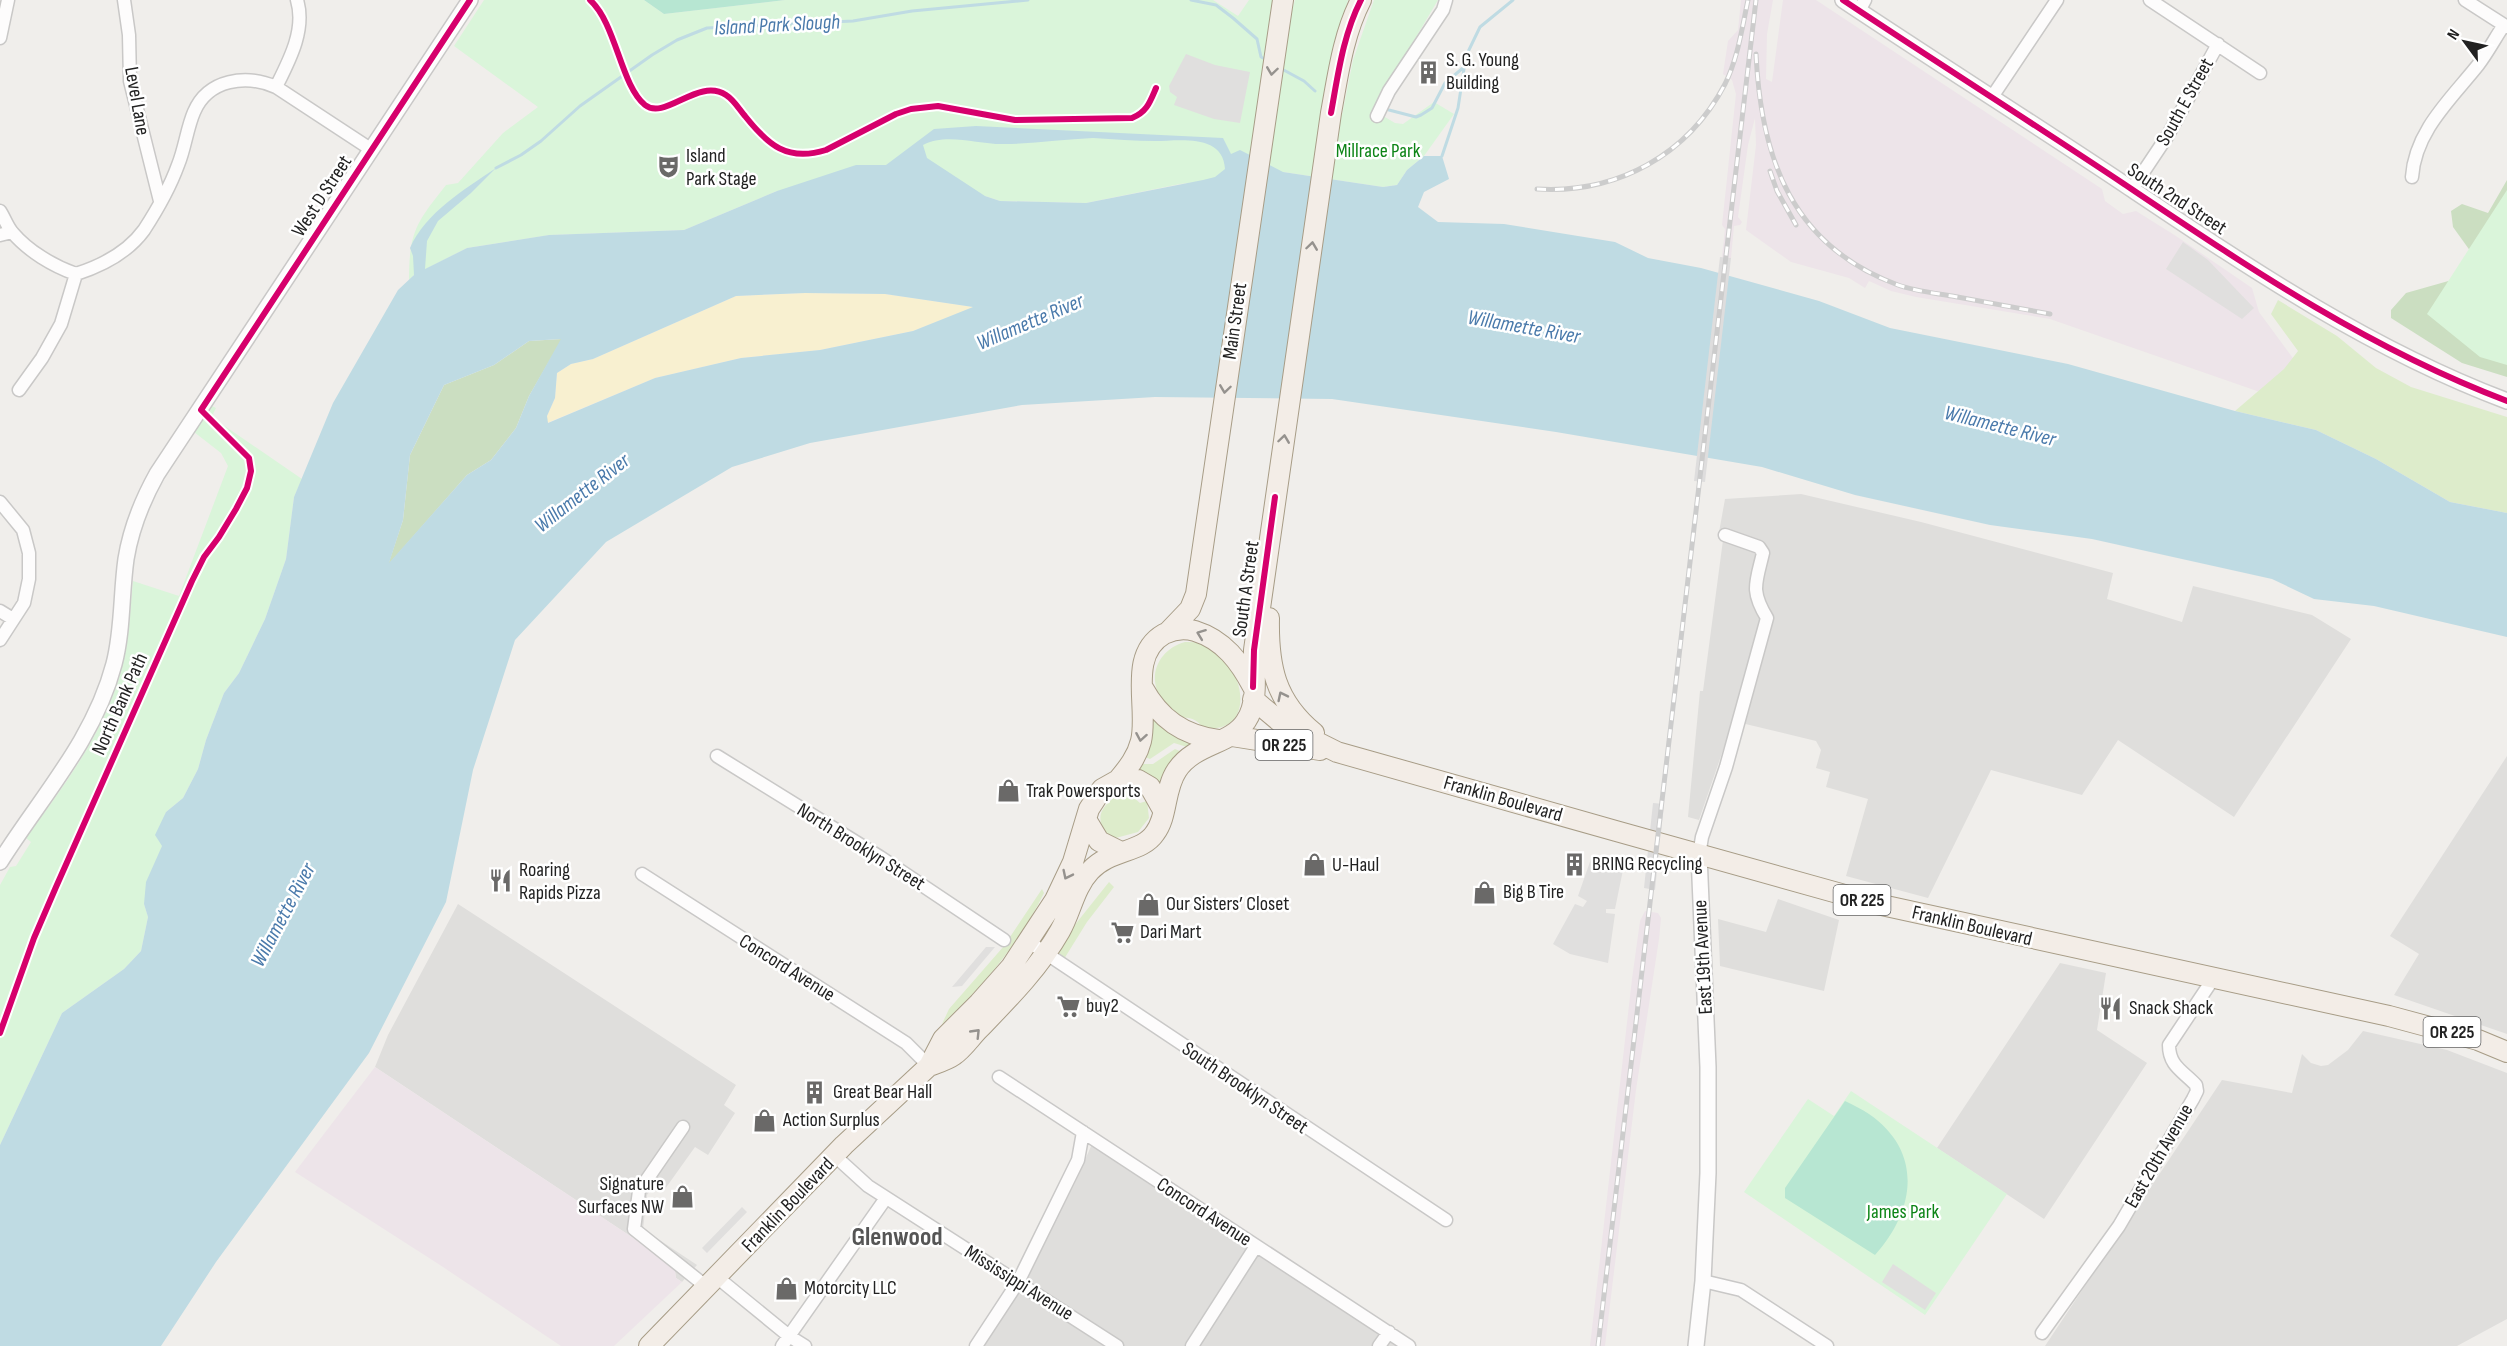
<svg xmlns="http://www.w3.org/2000/svg" width="2507" height="1346" font-family="'Sofia Sans Condensed',sans-serif">
<rect width="100%" height="100%" fill="#f0eeeb"/>
<path fill="#dfdedc" d="M 1801,494 L 1921,522 L 2113,573 L 2107,599 L 2182,622 L 2193,586 L 2312,615 L 2351,639 L 2234,817 L 2118,740 L 2082,795 L 1991,770 L 1928,898 L 1846,876 L 1868,799 L 1826,787 L 1830,772 L 1816,768 L 1821,750 L 1816,741 L 1733,721 L 1699,820 L 1688,817 L 1700,691 L 1703,691 L 1723,540 L 1718,538 L 1725,499 Z
M 2507,756 L 2507,1034 L 2394,995 L 2419,954 L 2390,936 Z
M 1778,899 L 1839,920 L 1824,991 L 1720,966 L 1718,919 L 1766,932 Z
M 458,904 L 736,1085 L 724,1105 L 735,1113 L 708,1155 L 695,1147 L 665,1189 L 656,1182 L 647,1195 L 643,1229 L 697,1265 L 682,1282 L 676,1278 L 674,1265 L 375,1067 L 388,1035 Z
M 2060,963 L 2106,973 L 2097,1030 L 2147,1063 L 2044,1219 L 1937,1148 Z
M 2363,1031 L 2447,1050 L 2507,1073 L 2507,1319 L 2457,1346 L 2045,1346 L 2222,1080 L 2292,1093 L 2302,1054 L 2311,1063 L 2321,1066 L 2328,1065 L 2348,1050 Z
M 1092,1144 L 1399,1346 L 982,1346 L 1026,1278 L 1074,1185 Z"/>
<path fill="#ede4e9" d="M 1741,0 L 1773,0 L 1767,34 L 1766,79 L 1772,82 L 1783,0 L 1816,0 L 2102,189 L 2105,201 L 2123,214 L 2136,211 L 2176,236 L 2252,288 L 2259,312 L 2303,372 L 2280,399 L 2050,319 L 1916,297 L 1891,291 L 1869,281 L 1865,288 L 1849,278 L 1791,262 L 1746,230 L 1756,145 L 1755,118 L 1748,145 L 1738,217 L 1742,222 L 1740,225 L 1734,226 L 1731,258 L 1722,257 L 1725,229 L 1722,225 L 1736,94 L 1732,80 L 1723,74 L 1728,41 L 1738,30 Z
M 1645,911 L 1658,913 L 1661,918 L 1659,939 L 1636,1090 L 1605,1346 L 1590,1346 L 1632,979 L 1640,921 Z
M 375,1067 L 674,1265 L 676,1278 L 682,1282 L 614,1346 L 561,1346 L 440,1265 L 295,1172 Z"/>
<path fill="#ddeccb" d="M 2278,300 L 2337,336 L 2376,368 L 2411,387 L 2507,417 L 2507,513 L 2450,502 L 2376,459 L 2316,430 L 2235,411 L 2284,369 L 2298,351 L 2271,314 Z
M 1185,642 C 1241,638 1267,737 1203,728 C 1198,720 1189,716 1179,718 C 1174,712 1168,707 1163,701 C 1145,677 1159,649 1185,642 Z
M 1151,716 L 1191,742 L 1192,744 L 1187,747 L 1174,743 L 1150,759 L 1145,757 Z
M 1175,749 L 1182,752 L 1160,786 L 1137,772 L 1142,764 L 1153,764 Z
M 1129,787 L 1133,797 L 1140,803 L 1147,801 L 1149,818 L 1138,832 L 1112,839 C 1086,814 1109,801 1129,787 Z
M 1109,882 L 1114,887 L 1087,922 L 1064,959 L 1058,952 L 1062,941 Z
M 1042,889 L 1044,893 C 1020,942 983,987 942,1024 L 949,1009 L 1004,946 Z"/>
<path fill="#cbdec1" d="M 2507,180 L 2507,377 L 2462,363 L 2391,318 L 2391,310 L 2406,293 L 2459,278 L 2476,259 L 2453,227 L 2451,211 L 2462,204 L 2488,213 Z
M 562,339 L 529,396 L 516,428 L 491,460 L 467,475 L 388,565 L 403,520 L 410,455 L 444,385 L 494,365 L 529,341 Z"/>
<path fill="#f8f0d0" d="M 805,293 L 885,294 L 974,307 L 913,331 L 820,350 L 741,358 L 655,378 L 547,423 L 547,416 L 555,398 L 557,373 L 571,364 L 593,359 L 736,296 Z"/>
<path fill="#daf5da" d="M 484,0 L 644,0 L 664,14 L 785,0 L 1213,0 L 1238,16 L 1249,0 L 1274,0 L 1290,17 L 1295,0 L 1348,0 L 1342,23 L 1325,112 L 1342,115 L 1353,60 L 1374,0 L 1438,0 L 1373,110 L 1395,123 L 1403,124 L 1434,102 L 1454,114 L 1424,156 L 1407,170 L 1397,185 L 1383,187 L 1283,172 L 1180,184 L 1086,203 L 1000,201 L 985,196 L 777,191 L 684,230 L 550,235 L 467,248 L 414,275 L 409,280 C 409,231 417,222 446,185 L 458,183 L 503,133 L 538,107 L 454,46 Z
M 2507,190 L 2507,365 L 2480,357 L 2427,314 Z
M 212,406 L 216,408 L 213,414 L 216,420 L 302,479 L 294,497 L 286,559 L 265,619 L 239,673 L 224,693 L 206,740 L 198,769 L 183,798 L 166,812 L 162,846 L 144,904 L 148,917 L 141,951 L 124,969 L 62,1013 L 0,1145 L 0,885 L 10,867 L 16,866 L 31,842 L 26,838 C 64,785 105,733 122,667 C 129,639 130,610 133,581 L 179,596 L 228,466 L 221,453 L 194,432 Z
M 1851,1091 L 2007,1194 L 1925,1315 L 1744,1192 L 1808,1099 L 1834,1116 Z"/>
<path fill="#b7e6d2" d="M 644,0 L 785,0 L 664,14 Z
M 1845,1101 C 1853,1105 1862,1109 1869,1114 C 1924,1152 1915,1211 1875,1255 L 1785,1198 L 1785,1188 Z"/>
<path fill="#e0dfde" d="M 1186,54 L 1215,65 L 1250,72 L 1240,123 L 1214,119 L 1174,105 L 1177,97 L 1170,92 L 1169,86 Z
M 2183,242 L 2208,260 L 2254,308 L 2242,319 L 2166,269 Z
M 1592,856 L 1611,861 L 1612,864 L 1624,865 L 1615,909 L 1606,909 L 1606,913 L 1615,914 L 1608,963 L 1570,954 L 1553,944 L 1575,904 L 1583,907 L 1587,901 L 1578,896 Z
M 986,947 L 995,947 L 962,986 L 952,987 Z
M 742,1207 L 747,1212 L 707,1253 L 702,1248 Z
M 1893,1264 L 1936,1293 L 1925,1310 L 1882,1282 Z"/>
<path fill="#bfdbe3" fill-rule="evenodd" d="M 976,126 L 1223,138 L 1231,154 L 1240,150 L 1283,172 L 1383,187 L 1397,185 L 1407,170 L 1424,156 L 1442,156 L 1449,179 L 1424,192 L 1418,207 L 1438,222 L 1504,224 L 1615,242 L 1648,258 L 1701,268 L 1819,301 L 1890,328 L 2068,364 L 2235,411 L 2316,430 L 2376,459 L 2450,502 L 2507,513 L 2507,637 L 2374,606 L 2314,599 L 2272,579 L 2092,539 L 1990,525 L 1855,495 L 1762,467 L 1556,432 L 1332,399 L 1155,397 L 1022,405 L 810,443 L 732,467 L 606,542 L 515,640 L 473,770 L 446,902 L 369,1053 L 216,1262 L 161,1346 L 0,1346 L 0,1145 L 62,1013 L 124,969 L 141,951 L 148,917 L 144,904 L 146,882 L 162,846 L 155,835 L 166,812 L 183,798 L 198,769 L 206,740 L 224,693 L 239,673 L 265,619 L 286,559 L 294,497 L 333,403 L 398,290 L 414,275 L 413,256 L 410,248 C 425,213 465,189 496,168 L 471,193 L 438,221 L 427,241 L 425,269 L 467,248 L 549,235 L 684,230 L 777,191 L 856,165 L 886,165 L 934,129 ZM 1093,138 C 1114,139 1135,141 1155,141 C 1179,141 1223,133 1225,169 L 1215,177 L 1203,180 L 1086,203 L 1000,201 L 985,196 L 927,158 L 923,145 C 947,132 979,145 1005,144 C 1035,144 1064,139 1093,138 ZM 805,293 L 885,294 L 973,307 L 913,331 L 820,350 L 741,358 L 655,378 L 548,423 L 547,416 L 555,398 L 557,373 L 571,364 L 593,359 L 736,296 ZM 561,339 L 529,396 L 516,428 L 491,460 L 467,475 L 389,563 L 403,520 L 410,455 L 444,385 L 494,365 L 529,341 Z"/>
<path fill="#dedddd" d="M 1720,257 L 1731,258 L 1705,482 L 1694,481 Z
M 1653,803 L 1664,804 L 1655,890 L 1644,888 Z"/>
<g fill="none" stroke-linecap="round" stroke-linejoin="round">
<path stroke="#bfdbe3" stroke-width="3" d="M 1191,0 L 1216,5 L 1233,18 L 1257,39 L 1261,57 L 1267,60
M 1280,68 L 1304,81 L 1315,91
M 1389,110 L 1416,117 L 1421,115 L 1432,108 L 1445,83 L 1463,68
M 1442,156 L 1458,108 L 1466,56 L 1480,27 L 1513,0
M 496,168 L 521,155 L 541,141 L 580,106 L 652,55 L 677,40 L 707,28 L 853,21 L 912,11 L 1028,0"/>
<defs>
<path id="minor" d="M 124,0 L 129,35 L 130,81 L 160,201
M 2150,0 L 2260,73
M 2465,0 L 2507,27
M 1859,11 L 1865,0
M 0,38 L 8,0
M 276,87 C 289,61 306,30 297,0
M 1992,97 L 2057,0
M 1377,116 L 1389,91 L 1443,10 L 1446,0
M 2412,177 C 2415,131 2451,99 2478,65 C 2488,52 2495,38 2504,25
M 2132,189 L 2168,135 L 2218,44
M 0,211 C 4,217 7,226 12,232 C 28,251 53,266 76,274
M 0,235 L 12,232
M 19,390 L 42,358 L 61,324 L 76,274 C 101,266 128,252 144,230 C 157,210 170,187 178,165 C 185,148 187,128 194,112 C 208,79 246,74 276,87 L 372,150
M 0,502 L 23,530 L 29,553 L 29,579 L 24,603 L 0,640
M 0,611 L 13,619
M 717,756 L 880,857 L 1004,940
M 1699,855 L 1702,837 L 1726,767 L 1767,618 C 1750,590 1756,583 1763,553 L 1759,547 L 1725,535
M 642,874 L 906,1043 L 929,1066
M 1029,942 L 1446,1220
M 999,1077 L 1409,1346
M 683,1127 L 639,1191 L 634,1229 L 708,1288
M 835,1156 L 868,1186 L 1117,1346
M 718,1278 L 789,1336 L 805,1346
M 1703,1281 L 1741,1290 L 1827,1346
M 2042,1333 L 2119,1226 L 2193,1099 L 2197,1091 L 2196,1085 C 2183,1071 2169,1066 2169,1045 L 2213,979
M 782,1346 L 886,1198
M 976,1346 L 1018,1282 L 1078,1160 L 1083,1132
M 1192,1346 L 1256,1246
M 1379,1346 L 1389,1332"/>
<path id="tertiary" d="M 1843,0 C 1936,62 2031,122 2124,184 C 2248,267 2367,348 2507,401
M 0,862 C 41,797 94,740 114,664 C 123,630 121,594 126,559 C 131,528 142,501 157,474 L 470,0
M 1696,1346 L 1703,1281 L 1708,1173 L 1708,1067 L 1699,855"/>
<path id="primary" d="M 1269,618 C 1268,666 1275,701 1314,733
M 1168,632 L 1190,609 L 1196,594 L 1283,0
M 1143,688 C 1160,719 1183,735 1218,740
M 1253,699 L 1285,726 L 1337,752 L 1616,831 L 1877,904 L 2389,1016 L 2478,1040 L 2507,1052
M 1232,736 L 1320,750
M 1118,780 C 1128,768 1137,757 1141,741 C 1149,708 1127,655 1164,634 C 1174,629 1185,628 1195,631 C 1224,640 1240,662 1253,687
M 1087,821 L 1099,841 L 1119,851
M 929,1066 C 937,1063 947,1060 954,1055 C 963,1049 971,1037 979,1029 C 1008,999 1039,968 1060,931 C 1071,912 1074,888 1090,871 C 1110,849 1142,853 1155,833 C 1168,816 1164,789 1177,770 C 1195,743 1231,745 1246,721 C 1259,702 1254,672 1254,650 L 1331,113 C 1338,75 1343,35 1361,0
M 649,1346 L 844,1145 L 929,1066 L 943,1039 L 979,1003 L 1011,967 L 1055,900 L 1073,862 L 1089,809 L 1102,789 L 1118,780 L 1138,780 L 1150,787 L 1163,810"/>
</defs>
<use href="#minor" stroke="#c9c8c7" stroke-width="15"/>
<use href="#tertiary" stroke="#c9c8c7" stroke-width="18"/>
<use href="#primary" stroke="#a79c86" stroke-width="22"/>
<use href="#minor" stroke="#fdfcfc" stroke-width="12"/>
<use href="#tertiary" stroke="#fdfcfc" stroke-width="15"/>
<use href="#primary" stroke="#f3ede7" stroke-width="20"/>
<defs>
<path id="rail" d="M 1756,54 C 1761,159 1792,246 1898,285 C 1915,291 1934,293 1952,296 C 1984,302 2017,308 2050,314
M 1770,171 L 1777,191 L 1796,225
M 1537,189 C 1617,194 1688,155 1725,84 C 1738,58 1742,28 1748,0
M 1598,1346 L 1756,0"/>
</defs>
<use href="#rail" stroke="#ccc" stroke-width="5"/>
<use href="#rail" stroke="#fff" stroke-width="3" stroke-dasharray="9" stroke-linecap="butt"/>
<defs>
<path id="cycleway" d="M 590,0 C 616,23 621,86 645,105 C 665,121 698,77 726,95 C 734,100 739,109 745,116 C 768,145 787,162 826,150 L 896,114 L 911,109 L 938,106 L 1015,120 L 1132,118 C 1147,112 1150,102 1156,88
M 1843,0 C 1936,62 2031,122 2124,184 C 2248,267 2367,348 2507,401
M 1331,113 C 1338,75 1343,35 1361,0
M 1253,687 L 1254,650 L 1275,497
M 0,1033 L 34,938 L 56,887 L 192,581 L 204,557 L 219,537 L 236,509 L 247,488 L 251,471 L 249,458 L 201,410 L 470,0"/>
</defs>
<use href="#cycleway" stroke="#fff" stroke-width="10"/>
<use href="#cycleway" stroke="#d6006c" stroke-width="6"/>
</g>
<defs><path id="oneway-chevron" d="M-2-3.5L2.5 0L-2 3.5" fill="none" stroke-width="1.6" stroke-linecap="round" stroke-linejoin="round" transform="scale(1.5)"/></defs>
<g stroke="#95928e">
<use href="#oneway-chevron" transform="translate(1272 71) rotate(98)"/>
<use href="#oneway-chevron" transform="translate(1312 246) rotate(-82)"/>
<use href="#oneway-chevron" transform="translate(1225 389) rotate(98)"/>
<use href="#oneway-chevron" transform="translate(1284 439) rotate(-82)"/>
<use href="#oneway-chevron" transform="translate(1201 634) rotate(-159)"/>
<use href="#oneway-chevron" transform="translate(1282 696) rotate(-116)"/>
<use href="#oneway-chevron" transform="translate(1141 737) rotate(100)"/>
<use href="#oneway-chevron" transform="translate(1067 875) rotate(116)"/>
<use href="#oneway-chevron" transform="translate(976 1033) rotate(-46)"/>
</g>
<defs>
<symbol id="building-bare" viewBox="-9 -9 18 18"><path d="M-4-6H4V6H1V3H-1V6H-4ZM-2.5-4.3h1.7v1.8h-1.7ZM.8-4.3h1.7v1.8H.8ZM-2.5-1h1.7V.8h-1.7ZM.8-1h1.7V.8H.8Z" fill="#6a6968" stroke="#fff" stroke-width="2.5" paint-order="stroke"/></symbol>
<symbol id="theatre-bare" viewBox="-9 -9 18 18"><path d="M-5-5.5Q0-4 5-5.5V0Q5 5 0 6Q-5 5-5 0ZM-3.3-2.5H-1v1.5H-3.3ZM1-2.5H3.3v1.5H1ZM-2.8 1Q0 5.5 2.8 1Z" fill="#6a6968" stroke="#fff" stroke-width="2.5" paint-order="stroke"/></symbol>
<symbol id="shop-bare" viewBox="-9 -9 18 18"><path d="M-5-2.5h2.3a2.7 3.5 0 0 1 5.4 0H5L5.5 6h-11ZM-1.5-2.5h3a1.5 2.3 0 0 0-3 0Z" fill="#6a6968" stroke="#fff" stroke-width="2.5" paint-order="stroke"/></symbol>
<symbol id="restaurant-bare" viewBox="-9 -9 18 18"><path d="M-5-6h1v4h1v-4h1v4h1v-4h1v5L-1.5 .5V6h-2V.5L-5-1ZM5-6V6H3V1.5H1.5Q1.5-4 5-6Z" fill="#6a6968" stroke="#fff" stroke-width="2.5" paint-order="stroke"/></symbol>
<symbol id="supermarket-bare" viewBox="-9 -9 18 18"><path d="M-6-5.5h2.5l.6 2H6L4.5 2H-2.5L-4.4-4H-6ZM-1.5 3.2a1.3 1.3 0 1 0 .1 0ZM3 3.2a1.3 1.3 0 1 0 .1 0Z" fill="#6a6968" stroke="#fff" stroke-width="2.5" paint-order="stroke"/></symbol>
</defs>
<g fill-rule="evenodd">
<use href="#building-bare" x="1412" y="56" width="33" height="33"/>
<use href="#theatre-bare" x="652" y="150" width="33" height="33"/>
<use href="#shop-bare" x="992" y="774" width="33" height="33"/>
<use href="#building-bare" x="1558" y="848" width="33" height="33"/>
<use href="#shop-bare" x="1298" y="848" width="33" height="33"/>
<use href="#restaurant-bare" x="484" y="864" width="33" height="33"/>
<use href="#shop-bare" x="1468" y="876" width="33" height="33"/>
<use href="#shop-bare" x="1132" y="888" width="33" height="33"/>
<use href="#supermarket-bare" x="1106" y="916" width="33" height="33"/>
<use href="#supermarket-bare" x="1052" y="990" width="33" height="33"/>
<use href="#restaurant-bare" x="2094" y="992" width="33" height="33"/>
<use href="#building-bare" x="798" y="1076" width="33" height="33"/>
<use href="#shop-bare" x="748" y="1104" width="33" height="33"/>
<use href="#shop-bare" x="666" y="1180" width="33" height="33"/>
<use href="#shop-bare" x="770" y="1272" width="33" height="33"/>
</g>
<g text-anchor="middle" dominant-baseline="central" stroke-width="5" stroke-linejoin="round" paint-order="stroke">
<g fill="#fff" stroke="#646464" stroke-width="1.5">
<rect x="1255.5" y="730" width="57" height="30" rx="4.5"/>
<rect x="1833.5" y="885" width="57" height="30" rx="4.5"/>
<rect x="2423.5" y="1017" width="57" height="30" rx="4.5"/>
</g>
<g font-size="18" font-weight="bold" fill="#222">
<text x="1284" y="745">OR 225</text>
<text x="1862" y="900">OR 225</text>
<text x="2452" y="1032">OR 225</text>
</g>
<g font-size="20" fill="#222" stroke="#fff" text-anchor="start">
<text x="1446" y="60">S. G. Young<tspan x="1446" dy="23">Building</tspan></text>
<text x="686" y="156">Island<tspan x="686" dy="23">Park Stage</tspan></text>
<text x="1026" y="791">Trak Powersports</text>
<text x="1592" y="864">BRING Recycling</text>
<text x="1332" y="865">U-Haul</text>
<text x="519" y="870">Roaring<tspan x="519" dy="23">Rapids Pizza</tspan></text>
<text x="1503" y="892">Big B Tire</text>
<text x="1166" y="904">Our Sisters’ Closet</text>
<text x="1140" y="932">Dari Mart</text>
<text x="1086" y="1006">buy2</text>
<text x="2129" y="1008">Snack Shack</text>
<text x="833" y="1092">Great Bear Hall</text>
<text x="783" y="1120">Action Surplus</text>
<text x="664" y="1184" text-anchor="end">Signature<tspan x="664" dy="23">Surfaces NW</tspan></text>
<text x="804" y="1288">Motorcity LLC</text>
</g>
<g font-size="20" fill="#222" stroke="#fff">
<text transform="translate(137 101) rotate(80)">Level Lane</text>
<text transform="translate(2185 102) rotate(-61)">South E Street</text>
<text transform="translate(322 196) rotate(-57)">West D Street</text>
<text transform="translate(2177 199) rotate(33)">South 2nd Street</text>
<text transform="translate(1235 321) rotate(-82)">Main Street</text>
<text transform="translate(1246 589) rotate(-82)">South A Street</text>
<text transform="translate(120 704) rotate(-66)">North Bank Path</text>
<text transform="translate(1503 799) rotate(16)">Franklin Boulevard</text>
<text transform="translate(861 847) rotate(32)">North Brooklyn Street</text>
<text transform="translate(1972 926) rotate(13)">Franklin Boulevard</text>
<text transform="translate(1703 957) rotate(-93)">East 19th Avenue</text>
<text transform="translate(787 968) rotate(32)">Concord Avenue</text>
<text transform="translate(1245 1088) rotate(34)">South Brooklyn Street</text>
<text transform="translate(2159 1156) rotate(-60)">East 20th Avenue</text>
<text transform="translate(788 1205) rotate(-46)">Franklin Boulevard</text>
<text transform="translate(1204 1212) rotate(33)">Concord Avenue</text>
<text transform="translate(1019 1283) rotate(32)">Mississippi Avenue</text>
</g>
<g font-size="20" fill="#0c8416" stroke="#fff">
<text x="1378" y="151">Millrace Park</text>
<text x="1903" y="1212">James Park</text>
</g>
<g font-size="21" font-style="italic" fill="#4a7aab" stroke="#fff">
<text transform="translate(777 25) rotate(-3)">Island Park Slough</text>
<text transform="translate(1030 322) rotate(-23)">Willamette River</text>
<text transform="translate(1524 327) rotate(10)">Willamette River</text>
<text transform="translate(2000 426) rotate(14)">Willamette River</text>
<text transform="translate(582 493) rotate(-38)">Willamette River</text>
<text transform="translate(283 915) rotate(-62)">Willamette River</text>
</g>
<g font-size="26" font-weight="bold" fill="#555" stroke="#fff">
<text x="897" y="1237">Glenwood</text>
</g>
</g>
<g transform="translate(2465 42) rotate(303)" stroke="#ffffff" stroke-width="4.5" paint-order="stroke">
<path d="M0-4.5L10 22L0 15L-10 22Z" fill="#222222"/>
<text y="-9" font-size="16" font-weight="bold" text-anchor="middle" fill="#222222">N</text>
</g>
</svg>
